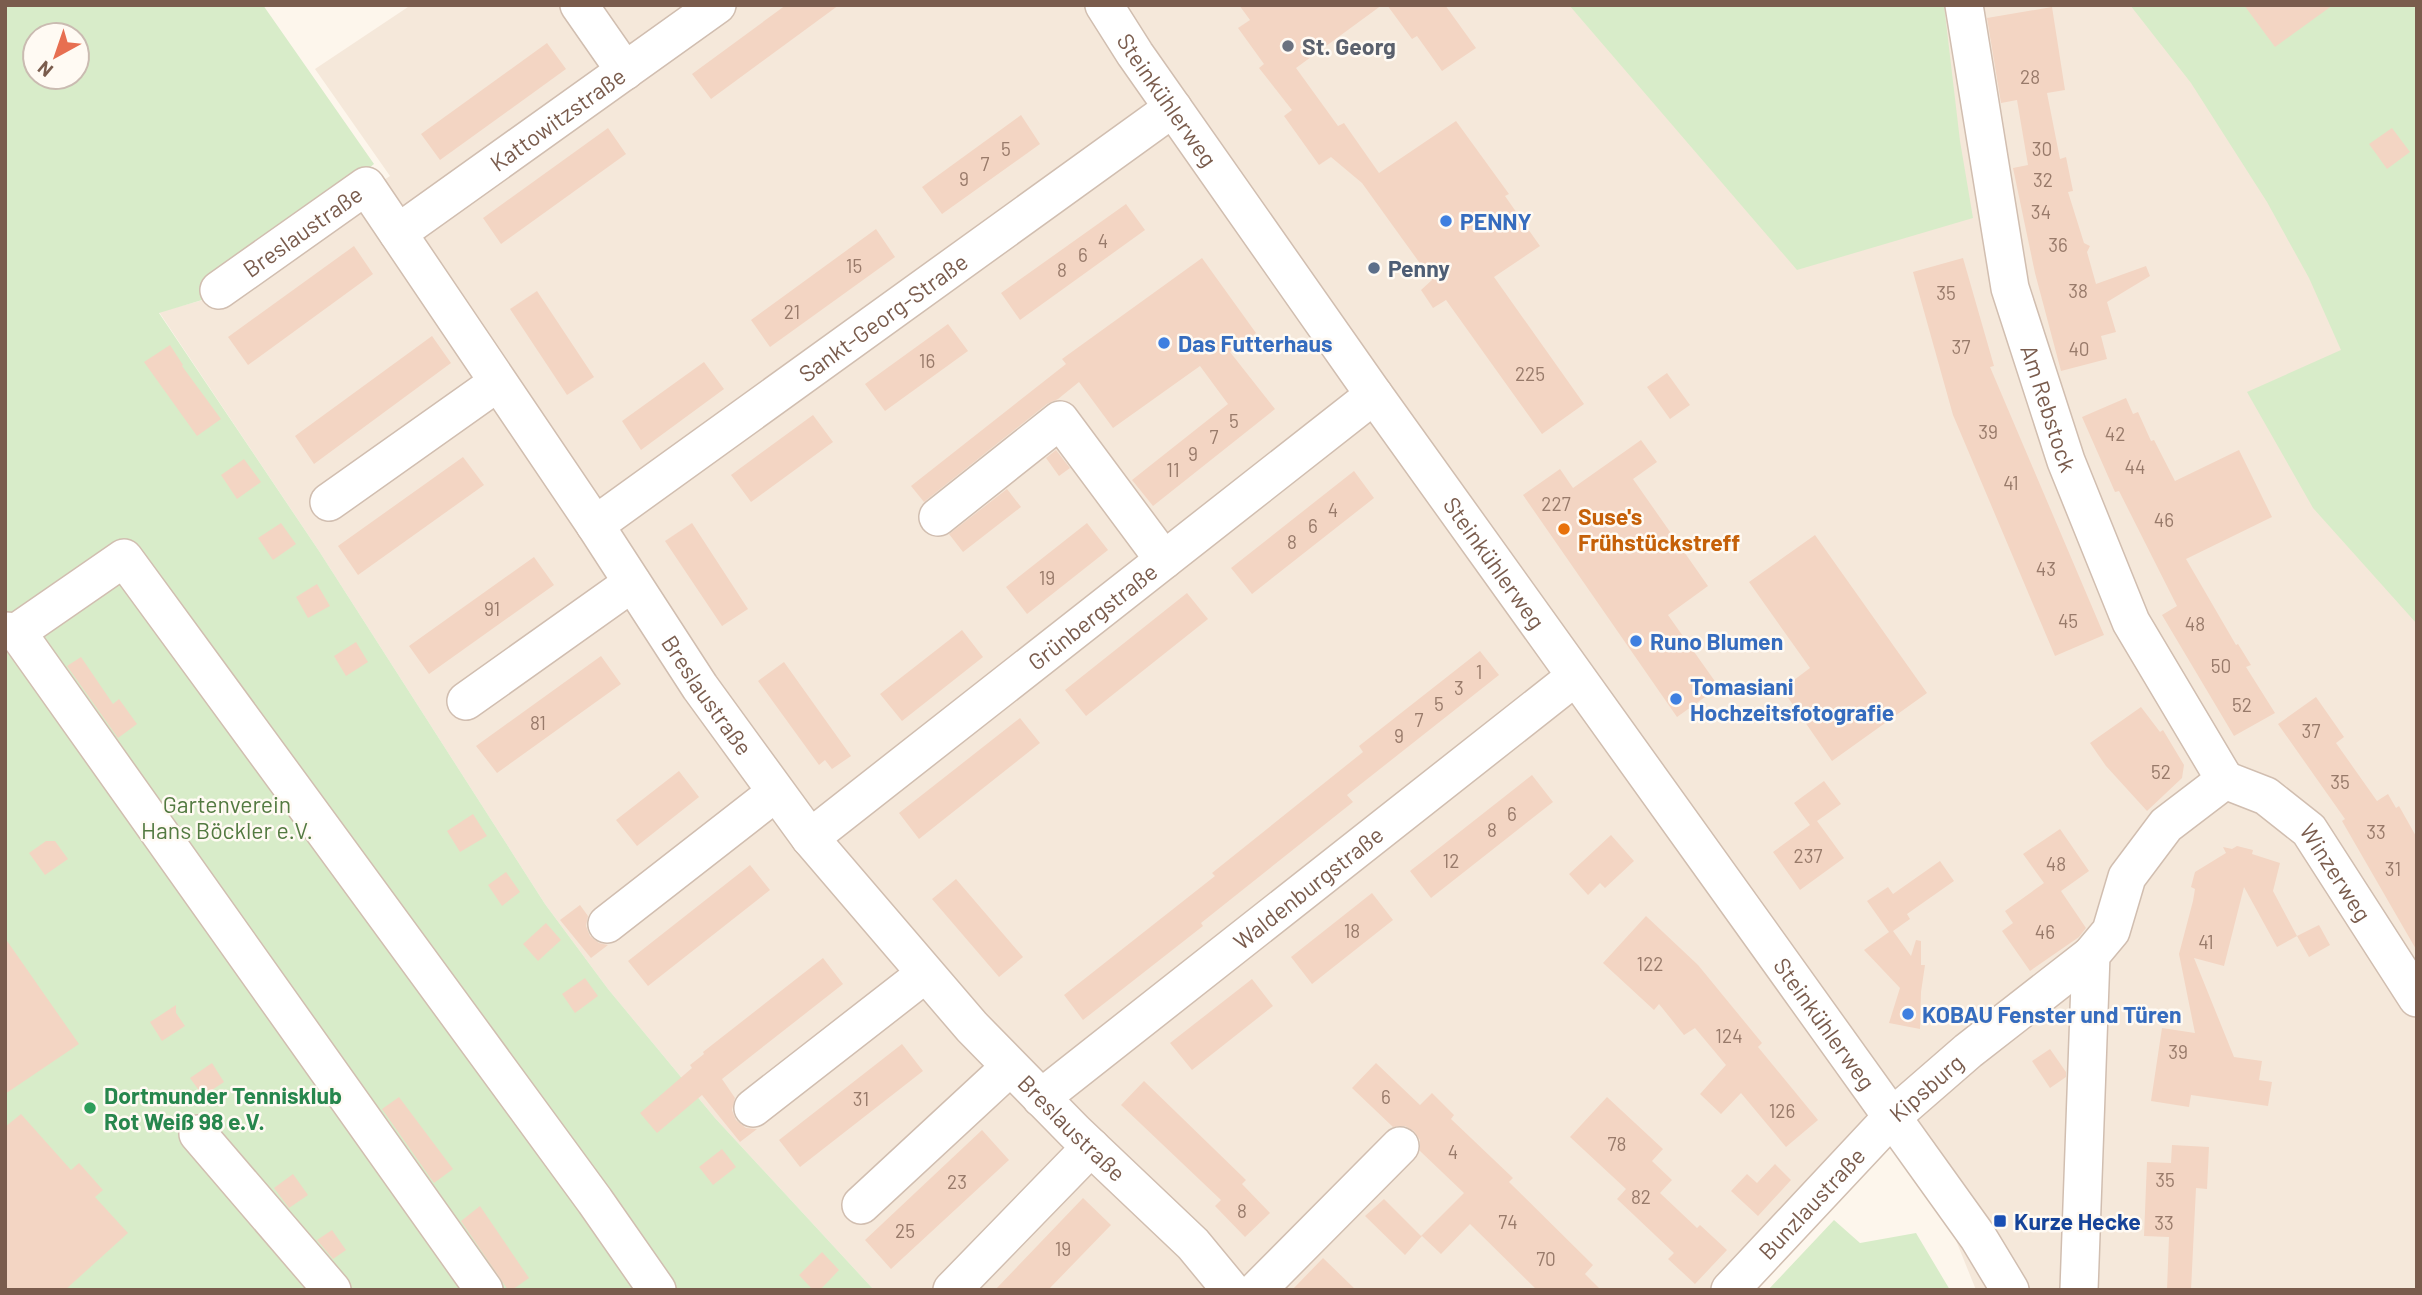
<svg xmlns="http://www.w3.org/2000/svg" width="2422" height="1295" font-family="Barlow,sans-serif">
<rect width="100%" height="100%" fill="#fdf6ec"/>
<path fill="#f5e8da" d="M 411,5 L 2417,5 L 2417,1290 L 1976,1290 L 1895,1089 L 1712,1290 L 874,1290 L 715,1118 L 608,989 L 545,904 L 319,551 L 159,312 L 203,300 L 390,176 L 315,69 Z"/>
<path fill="#d8ecc9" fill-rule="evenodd" d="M 5,5 L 263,5 L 374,164 L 202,300 L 159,313 L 319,551 L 545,904 L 608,989 L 715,1118 L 874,1290 L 5,1290 ZM 35,35 L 77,35 L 77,77 L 35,77 Z
M 1569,5 L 1944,5 L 1960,141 L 1973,218 L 1797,270 Z
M 2130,5 L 2417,5 L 2417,624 L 2313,508 L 2247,392 L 2341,350 L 2309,278 L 2267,202 L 2191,83 Z
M 1834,1220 L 1860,1243 L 1916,1233 L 1950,1290 L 1768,1290 Z"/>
<path fill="#f3d5c3" d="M 786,5 L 839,5 L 711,99 L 692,74 Z
M 1239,5 L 1382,5 L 1296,68 L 1338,126 L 1344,123 L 1379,173 L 1456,121 L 1509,194 L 1505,196 L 1540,246 L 1494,277 L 1584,404 L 1542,434 L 1446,300 L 1433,308 L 1421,290 L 1432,280 L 1362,183 L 1331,157 L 1319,165 L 1284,116 L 1292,110 L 1259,68 L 1264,64 L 1238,28 L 1250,20 Z
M 1387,5 L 1445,5 L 1476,48 L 1442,71 L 1417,36 L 1412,39 Z
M 2244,5 L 2333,5 L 2275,47 Z
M 2052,7 L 2065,90 L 2047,93 L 2060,159 L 2066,157 L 2073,191 L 2068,192 L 2084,243 L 2090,246 L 2087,252 L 2096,284 L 2146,266 L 2150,276 L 2107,302 L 2116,332 L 2101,336 L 2107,359 L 2061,371 L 2035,273 L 2013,168 L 2028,165 L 2017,100 L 2001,103 L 1987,18 Z
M 547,43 L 566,69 L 440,160 L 421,134 Z
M 1021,115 L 1040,144 L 942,214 L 922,187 Z
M 608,128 L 626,154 L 501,244 L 483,218 Z
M 2392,128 L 2410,152 L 2387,169 L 2369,144 Z
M 1126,204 L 1145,230 L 1020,320 L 1001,293 Z
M 876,229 L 895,257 L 770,347 L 751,320 Z
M 354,246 L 373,274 L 248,365 L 228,337 Z
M 1202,258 L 1256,333 L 1230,352 L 1275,409 L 1153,506 L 1132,480 L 1228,404 L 1200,366 L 1113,428 L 1079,382 L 1058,399 L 1047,404 L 924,502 L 911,486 L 1066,364 L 1062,359 Z
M 1963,258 L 1994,366 L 1990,367 L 2104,635 L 2055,656 L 1953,415 L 1913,272 Z
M 537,291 L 594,377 L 567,395 L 510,309 Z
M 948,324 L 968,351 L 885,411 L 865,384 Z
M 432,336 L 451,363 L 314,464 L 295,436 Z
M 170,345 L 183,365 L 182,366 L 221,419 L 197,436 L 144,362 Z
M 704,362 L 724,389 L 641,450 L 622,421 Z
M 1667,373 L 1690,405 L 1670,419 L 1647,387 Z
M 2126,398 L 2133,414 L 2138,412 L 2151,441 L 2154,440 L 2175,481 L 2239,450 L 2272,517 L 2186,559 L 2236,645 L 2238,644 L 2251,665 L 2246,667 L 2275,713 L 2234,736 L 2162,615 L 2177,606 L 2119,491 L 2115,492 L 2082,417 Z
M 813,415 L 833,442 L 751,502 L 731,475 Z
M 1641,440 L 1657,462 L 1633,479 L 1708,586 L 1668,615 L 1719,687 L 1677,717 L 1523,495 L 1560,469 L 1573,488 Z
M 1056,450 L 1070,468 L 1059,476 L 1046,458 Z
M 463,457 L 484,485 L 358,575 L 338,546 Z
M 244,459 L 261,482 L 237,499 L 221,475 Z
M 1354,471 L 1374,498 L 1252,594 L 1231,568 Z
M 1007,489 L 1021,507 L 963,552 L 949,534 Z
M 281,523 L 296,544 L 273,560 L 258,538 Z
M 692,523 L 748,609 L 722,626 L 665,541 Z
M 1087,523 L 1108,550 L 1027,614 L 1006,587 Z
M 1815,535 L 1927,693 L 1832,761 L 1782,689 L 1810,668 L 1749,582 Z
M 534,557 L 554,585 L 429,674 L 409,646 Z
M 317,584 L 330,606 L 308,618 L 296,597 Z
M 1187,593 L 1208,619 L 1086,716 L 1065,690 Z
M 962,630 L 983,657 L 902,721 L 880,694 Z
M 356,642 L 368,662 L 346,676 L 334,656 Z
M 1480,651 L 1499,675 L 1347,795 L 1353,802 L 1201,923 L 1203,926 L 1083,1020 L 1064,995 L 1215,876 L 1212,873 L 1363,752 L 1359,746 Z
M 601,656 L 621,684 L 497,773 L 476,746 Z
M 81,657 L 113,704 L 119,699 L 137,724 L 118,738 L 67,666 Z
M 784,662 L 851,756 L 832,769 L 825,760 L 819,765 L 758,681 Z
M 2316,697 L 2344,737 L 2336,743 L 2377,801 L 2388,794 L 2396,808 L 2399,806 L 2417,838 L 2417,951 L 2342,821 L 2345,819 L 2278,724 Z
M 2141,707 L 2160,732 L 2163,730 L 2184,765 L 2182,778 L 2147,811 L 2106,766 L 2090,743 Z
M 1020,718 L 1040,743 L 919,839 L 899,813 Z
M 679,771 L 699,797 L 637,846 L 616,820 Z
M 1532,775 L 1553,802 L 1431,898 L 1410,871 Z
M 1824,781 L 1841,804 L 1817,821 L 1844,858 L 1800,890 L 1773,852 L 1810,825 L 1794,803 Z
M 473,814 L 487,836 L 460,852 L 447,831 Z
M 2060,829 L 2089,871 L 2061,891 L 2086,928 L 2079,937 L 2030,971 L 2002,931 L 2013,923 L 2005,911 L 2044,883 L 2023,854 Z
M 1611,835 L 1634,861 L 1605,888 L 1600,883 L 1588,895 L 1569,874 Z
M 46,841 L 55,841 L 68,859 L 45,875 L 29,853 Z
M 2237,846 L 2253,850 L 2252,854 L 2280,863 L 2273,891 L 2297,936 L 2277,947 L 2244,887 L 2224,966 L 2194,958 L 2234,1057 L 2262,1061 L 2259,1080 L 2272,1082 L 2268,1106 L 2191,1095 L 2189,1107 L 2151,1101 L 2162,1028 L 2195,1033 L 2179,954 L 2193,901 L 2195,889 L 2191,887 L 2195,872 L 2226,853 L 2223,847 L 2232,849 Z
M 1940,861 L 1954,881 L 1907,914 L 1910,919 L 1893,931 L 1911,956 L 1916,940 L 1921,941 L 1921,965 L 1925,965 L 1921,992 L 1920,1029 L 1889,1023 L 1900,988 L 1864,950 L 1889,932 L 1867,901 L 1888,887 L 1893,894 Z
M 750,865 L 770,890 L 648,986 L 628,961 Z
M 506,872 L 520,892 L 502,906 L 488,885 Z
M 956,879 L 1023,957 L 999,977 L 932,899 Z
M 1372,893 L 1393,920 L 1312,984 L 1291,957 Z
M 580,905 L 588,916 L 586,926 L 590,936 L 599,943 L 608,945 L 591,958 L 560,920 Z
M 1646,916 L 1698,965 L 1762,1043 L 1758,1047 L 1818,1120 L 1786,1147 L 1741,1093 L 1721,1114 L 1700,1094 L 1726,1065 L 1695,1028 L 1684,1035 L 1659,1004 L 1654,1010 L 1603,963 Z
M 546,923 L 561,940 L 538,961 L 523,944 Z
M 2319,925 L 2330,945 L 2309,957 L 2297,936 Z
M 5,938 L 79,1044 L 5,1094 Z
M 823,958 L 843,984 L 722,1079 L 735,1098 L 732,1110 L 736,1120 L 746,1128 L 757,1129 L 740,1142 L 702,1095 L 657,1133 L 640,1113 L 692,1068 L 690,1065 L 704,1054 L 703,1052 Z
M 585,978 L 598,996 L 575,1013 L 562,994 Z
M 1252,979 L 1273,1006 L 1192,1070 L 1170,1043 Z
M 176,1005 L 176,1013 L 185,1026 L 162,1041 L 150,1022 Z
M 902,1044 L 923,1071 L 800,1167 L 779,1140 Z
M 2050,1049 L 2066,1072 L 2066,1077 L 2050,1088 L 2032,1061 Z
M 212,1063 L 224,1082 L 203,1096 L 190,1078 Z
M 1376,1063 L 1420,1105 L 1432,1093 L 1454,1115 L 1451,1119 L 1513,1178 L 1509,1182 L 1593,1265 L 1585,1274 L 1601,1290 L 1537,1290 L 1470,1224 L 1441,1254 L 1422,1236 L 1405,1255 L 1365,1216 L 1384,1199 L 1421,1236 L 1464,1193 L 1420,1151 L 1420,1140 L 1414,1131 L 1405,1126 L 1393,1127 L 1352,1088 Z
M 1144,1081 L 1246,1180 L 1242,1184 L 1270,1213 L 1245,1237 L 1215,1206 L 1221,1200 L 1121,1105 Z
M 399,1097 L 453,1169 L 434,1183 L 382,1109 Z
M 1607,1097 L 1663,1149 L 1652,1161 L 1672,1180 L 1660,1193 L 1697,1228 L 1700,1225 L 1727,1250 L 1695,1284 L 1668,1259 L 1674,1253 L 1617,1199 L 1626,1189 L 1570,1137 Z
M 21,1114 L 71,1170 L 79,1163 L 103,1190 L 95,1197 L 128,1233 L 65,1290 L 5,1290 L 5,1127 Z
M 982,1130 L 1009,1160 L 891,1269 L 865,1240 Z
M 2172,1145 L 2209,1147 L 2207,1189 L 2196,1188 L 2191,1290 L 2167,1290 L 2169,1237 L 2144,1236 L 2147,1162 L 2171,1163 Z
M 722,1149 L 736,1167 L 713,1185 L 699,1167 Z
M 1775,1164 L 1791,1180 L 1758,1216 L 1731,1191 L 1747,1174 L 1757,1183 Z
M 293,1174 L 308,1195 L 289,1208 L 274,1188 Z
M 1083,1198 L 1111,1225 L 1048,1290 L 995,1290 Z
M 480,1206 L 529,1278 L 512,1290 L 508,1290 L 461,1221 Z
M 332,1230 L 346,1250 L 333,1259 L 317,1240 Z
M 822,1252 L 839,1270 L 820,1290 L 813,1290 L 799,1275 Z
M 1323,1258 L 1356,1290 L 1292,1290 Z"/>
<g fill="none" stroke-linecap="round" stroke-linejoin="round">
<defs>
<g id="minor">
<path d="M 579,5 L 625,71"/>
<path id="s1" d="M 1104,5 L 1135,54 L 1370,389 L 1978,1237 L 2010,1290"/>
<path id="s2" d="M 1964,5 L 2010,288 L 2066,461 L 2131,622 L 2225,780"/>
<path id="s3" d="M 398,233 L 717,5"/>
<path id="s4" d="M 219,290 L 366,186 L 595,525 L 700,687 L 810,838 L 972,1027 L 1075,1132 L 1193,1244 L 1231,1290"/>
<path d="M 329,502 L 497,383"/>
<path d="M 938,517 L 1060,420 L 1164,560"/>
<path id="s5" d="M 595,525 L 1173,108"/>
<path d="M 5,631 L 17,632 L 124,558 L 595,1201 L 657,1290"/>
<path d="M 17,632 L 484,1290"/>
<path d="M 466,701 L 632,583"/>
<path id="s6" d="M 2225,780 L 2266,796 L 2309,830 L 2417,998"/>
<path id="s7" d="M 810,838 L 1374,395"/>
<path d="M 607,924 L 775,793"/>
<path id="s8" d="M 1041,1098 L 1575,677"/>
<path d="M 753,1108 L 925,974"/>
<path d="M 198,1134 L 332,1290"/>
<path d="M 861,1205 L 1010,1067"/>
<path d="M 952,1290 L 1091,1147"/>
<path d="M 1257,1290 L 1400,1146"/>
<path id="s9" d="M 1730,1290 L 1892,1117 L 1968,1051 L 2091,955"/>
<path d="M 2079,1290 L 2091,955 L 2111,931 L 2127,877 L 2166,825 L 2225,780"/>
</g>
</defs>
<use href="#minor" stroke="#d1beb0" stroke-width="40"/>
<use href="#minor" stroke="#fff" stroke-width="37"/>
</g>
<circle fill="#6b7280" stroke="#fffaf3" stroke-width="2.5" cx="1288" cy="46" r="7"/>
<g fill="#3f7fe0" stroke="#fffaf3" stroke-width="2.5">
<circle cx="1446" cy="221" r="7"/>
<circle cx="1164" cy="343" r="7"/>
<circle cx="1636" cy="641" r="7"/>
<circle cx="1676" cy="699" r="7"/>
<circle cx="1908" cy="1014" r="7"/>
</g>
<circle fill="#5c6f8a" stroke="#fffaf3" stroke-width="2.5" cx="1374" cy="268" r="7"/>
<circle fill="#e8710a" stroke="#fffaf3" stroke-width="2.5" cx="1564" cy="529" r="7"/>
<circle fill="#2e9e5b" stroke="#fffaf3" stroke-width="2.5" cx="90" cy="1108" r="7"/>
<rect fill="#1a4fb4" stroke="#fffaf3" stroke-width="2.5" x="1993" y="1214" width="14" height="14" rx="3.5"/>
<g text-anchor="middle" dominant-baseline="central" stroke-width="5" stroke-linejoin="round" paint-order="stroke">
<g font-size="19" fill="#987a6a">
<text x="2030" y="76">28</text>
<text x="1006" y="148">5</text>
<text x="2042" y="148">30</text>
<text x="985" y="163">7</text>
<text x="964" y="178">9</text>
<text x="2043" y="179">32</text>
<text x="2041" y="211">34</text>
<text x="1103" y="240">4</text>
<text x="2058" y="244">36</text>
<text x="1083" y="254">6</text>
<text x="854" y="265">15</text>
<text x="1062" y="269">8</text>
<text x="2078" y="290">38</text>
<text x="1946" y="292">35</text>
<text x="792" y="311">21</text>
<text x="1961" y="346">37</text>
<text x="2079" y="348">40</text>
<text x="927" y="360">16</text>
<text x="1530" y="373">225</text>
<text x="1234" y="420">5</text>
<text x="1988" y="431">39</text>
<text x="2115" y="433">42</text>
<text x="1214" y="436">7</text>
<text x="1193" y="453">9</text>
<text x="2135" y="466">44</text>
<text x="1173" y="469">11</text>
<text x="2011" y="482">41</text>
<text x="1556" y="503">227</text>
<text x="1333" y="509">4</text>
<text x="2164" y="519">46</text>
<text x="1313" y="525">6</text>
<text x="1292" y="541">8</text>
<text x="2046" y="568">43</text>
<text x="1047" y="577">19</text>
<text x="492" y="608">91</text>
<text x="2068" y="620">45</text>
<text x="2195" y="623">48</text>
<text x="2221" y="665">50</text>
<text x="1479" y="671">1</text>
<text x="1459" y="687">3</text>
<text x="1439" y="703">5</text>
<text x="2242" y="704">52</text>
<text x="1419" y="719">7</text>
<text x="538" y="722">81</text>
<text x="2311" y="730">37</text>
<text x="1399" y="735">9</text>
<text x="2161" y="771">52</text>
<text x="2340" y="781">35</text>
<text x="1512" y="813">6</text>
<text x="1492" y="829">8</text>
<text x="2376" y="831">33</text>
<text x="1808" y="855">237</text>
<text x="1451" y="860">12</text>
<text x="2056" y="863">48</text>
<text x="2393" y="868">31</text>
<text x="1352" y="930">18</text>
<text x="2045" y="931">46</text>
<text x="2206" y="941">41</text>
<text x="1650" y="963">122</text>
<text x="1729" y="1035">124</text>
<text x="2178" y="1051">39</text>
<text x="1386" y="1096">6</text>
<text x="861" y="1098">31</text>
<text x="1782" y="1110">126</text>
<text x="1617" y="1143">78</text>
<text x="1453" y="1151">4</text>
<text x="2165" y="1179">35</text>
<text x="957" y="1181">23</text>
<text x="1641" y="1196">82</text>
<text x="1242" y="1210">8</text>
<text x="1508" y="1221">74</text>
<text x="2164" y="1222">33</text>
<text x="905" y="1230">25</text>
<text x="1063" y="1248">19</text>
<text x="1546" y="1258">70</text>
</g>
<g font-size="23" font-weight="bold" fill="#5b616d" stroke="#fffaf3" text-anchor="start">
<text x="1302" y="46">St. Georg</text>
</g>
<g font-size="23" fill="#7a5c4d" stroke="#fffaf3">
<text stroke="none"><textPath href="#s1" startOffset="114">Steinkühlerweg</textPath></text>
<text stroke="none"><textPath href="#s3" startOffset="196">Kattowitzstraße</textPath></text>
<text stroke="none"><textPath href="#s4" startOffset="102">Breslaustraße</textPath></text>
<text stroke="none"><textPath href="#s5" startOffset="355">Sankt-Georg-Straße</textPath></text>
<text stroke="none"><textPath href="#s2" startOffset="413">Am Rebstock</textPath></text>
<text stroke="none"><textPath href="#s1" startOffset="681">Steinkühlerweg</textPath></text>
<text stroke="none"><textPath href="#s7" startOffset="359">Grünbergstraße</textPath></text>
<text stroke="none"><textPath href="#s4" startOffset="793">Breslaustraße</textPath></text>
<text stroke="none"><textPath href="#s6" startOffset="149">Winzerweg</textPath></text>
<text stroke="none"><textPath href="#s8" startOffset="340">Waldenburgstraße</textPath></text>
<text stroke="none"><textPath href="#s1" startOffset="1248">Steinkühlerweg</textPath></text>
<text stroke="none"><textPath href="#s9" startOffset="282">Kipsburg</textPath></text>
<text stroke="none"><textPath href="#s4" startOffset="1360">Breslaustraße</textPath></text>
<text stroke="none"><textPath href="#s9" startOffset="119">Bunzlaustraße</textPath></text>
</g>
<g font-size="23" font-weight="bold" fill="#366cbe" stroke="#fffaf3" text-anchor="start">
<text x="1460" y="221">PENNY</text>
<text x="1178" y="343">Das Futterhaus</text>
<text x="1650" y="641">Runo Blumen</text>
<text x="1690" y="686">Tomasiani<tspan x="1690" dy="26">Hochzeitsfotografie</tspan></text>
<text x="1922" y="1014">KOBAU Fenster und Türen</text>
</g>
<g font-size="23" font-weight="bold" fill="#4e5e75" stroke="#fffaf3" text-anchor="start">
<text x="1388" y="268">Penny</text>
</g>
<g font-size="23" font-weight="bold" fill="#c56008" stroke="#fffaf3" text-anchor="start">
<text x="1578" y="516">Suse's<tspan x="1578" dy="26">Frühstückstreff</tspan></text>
</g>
<g font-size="23" fill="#537a41" stroke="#fffaf3">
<text x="227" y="804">Gartenverein<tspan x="227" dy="26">Hans Böckler e.V.</tspan></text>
</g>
<g font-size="23" font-weight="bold" fill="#27864d" stroke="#fffaf3" text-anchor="start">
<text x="104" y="1095">Dortmunder Tennisklub<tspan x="104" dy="26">Rot Weiß 98 e.V.</tspan></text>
</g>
<g font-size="23" font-weight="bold" fill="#164399" stroke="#fffaf3" text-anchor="start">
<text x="2014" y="1221">Kurze Hecke</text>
</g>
</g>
<rect width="2422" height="1295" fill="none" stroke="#7a5c4d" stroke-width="14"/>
<g transform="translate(56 56) rotate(220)"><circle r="33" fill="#fffaf3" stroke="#cabbb1" stroke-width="2"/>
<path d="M0-5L12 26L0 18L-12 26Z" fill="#e76f51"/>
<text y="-10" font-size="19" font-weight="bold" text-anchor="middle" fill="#7a5c4d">N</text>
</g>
</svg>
